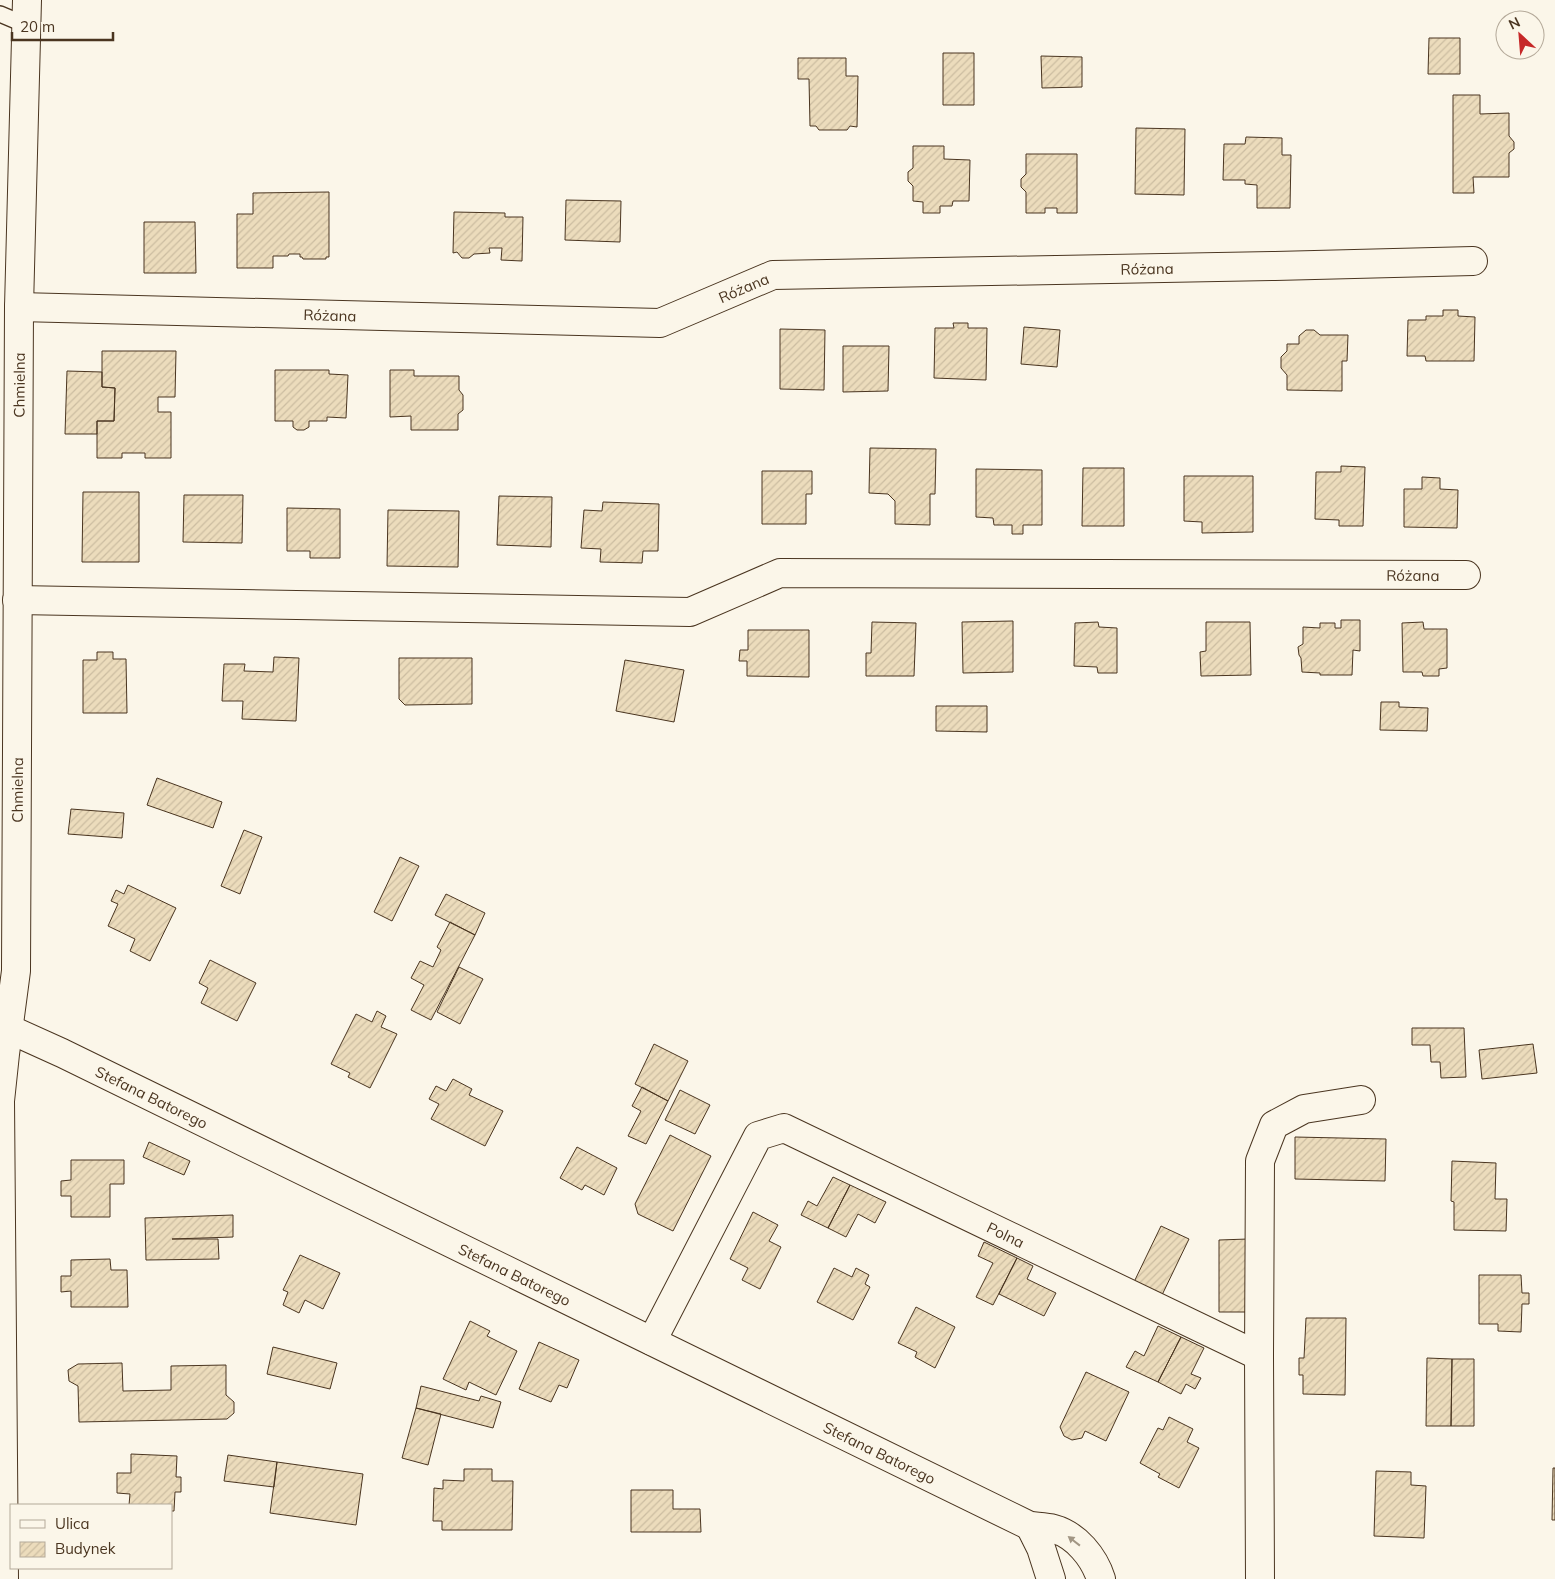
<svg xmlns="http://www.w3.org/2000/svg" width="1555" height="1579" font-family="Mulish,sans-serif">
<defs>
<pattern id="building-hatch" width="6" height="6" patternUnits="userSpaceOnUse" patternTransform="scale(1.25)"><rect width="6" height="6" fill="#ecdcbc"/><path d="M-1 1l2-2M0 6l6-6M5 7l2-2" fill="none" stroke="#ccbda1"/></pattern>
</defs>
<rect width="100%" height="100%" fill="#fbf6e9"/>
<path fill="url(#building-hatch)" stroke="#4a3520" d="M 1429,38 L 1460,38 L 1460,74 L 1428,74 Z
M 943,53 L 974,53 L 974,105 L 943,105 Z
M 1041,56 L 1082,57 L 1082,87 L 1042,88 Z
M 798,58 L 846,58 L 846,76 L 858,76 L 857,127 L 850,126 L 847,130 L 819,130 L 816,126 L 810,126 L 809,79 L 798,79 Z
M 1453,95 L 1480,95 L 1480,114 L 1509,113 L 1509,136 L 1514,142 L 1514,149 L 1509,153 L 1509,177 L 1473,177 L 1474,193 L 1453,193 Z
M 1136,128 L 1185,129 L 1184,195 L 1135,194 Z
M 1246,137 L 1282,138 L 1282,155 L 1291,155 L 1290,208 L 1257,208 L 1257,185 L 1245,184 L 1245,180 L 1223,180 L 1224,144 L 1245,144 Z
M 913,146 L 944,146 L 944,159 L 970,160 L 969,201 L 953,201 L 952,206 L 940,206 L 940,213 L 923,213 L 923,202 L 913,201 L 913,186 L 908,181 L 908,172 L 913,168 Z
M 1026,154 L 1077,154 L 1077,213 L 1057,213 L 1057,208 L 1045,208 L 1045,213 L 1026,213 L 1026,192 L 1021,187 L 1021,179 L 1026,174 Z
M 329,192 L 329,257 L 326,257 L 326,259 L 303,259 L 302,257 L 300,257 L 300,254 L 289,254 L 288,256 L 273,256 L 273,268 L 237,268 L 237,214 L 253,214 L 253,193 Z
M 566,200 L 621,201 L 620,242 L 565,240 Z
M 454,212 L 505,213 L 505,217 L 523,217 L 522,261 L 501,260 L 502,248 L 489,248 L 490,253 L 474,254 L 469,258 L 462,258 L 457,252 L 453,253 Z
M 144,222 L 195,222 L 196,273 L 144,273 Z
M 1443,310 L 1458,310 L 1458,316 L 1475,317 L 1474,361 L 1426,361 L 1425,356 L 1407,356 L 1408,320 L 1426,320 L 1426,316 L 1443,316 Z
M 953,323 L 968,323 L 968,328 L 987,328 L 986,380 L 934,378 L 935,328 L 954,328 Z
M 1024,327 L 1060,330 L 1057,367 L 1021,364 Z
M 780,329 L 825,330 L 824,390 L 780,389 Z
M 1306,330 L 1314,330 L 1320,335 L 1348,335 L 1347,361 L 1342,361 L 1342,391 L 1287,390 L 1287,375 L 1281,368 L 1281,357 L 1287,351 L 1287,344 L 1299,344 L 1299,336 Z
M 843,346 L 889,346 L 888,391 L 843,392 Z
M 102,351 L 176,351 L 175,397 L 158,397 L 158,412 L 171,412 L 171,458 L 145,458 L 145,453 L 122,453 L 122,458 L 97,458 L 97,421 L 114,421 L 115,388 L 102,387 Z
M 275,370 L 329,370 L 329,374 L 348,375 L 346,418 L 327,417 L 327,421 L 309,421 L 309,427 L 304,430 L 297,430 L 293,427 L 293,421 L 275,421 Z
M 390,370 L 414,370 L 414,376 L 459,376 L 459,390 L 463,395 L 463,410 L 458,414 L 458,430 L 411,430 L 411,416 L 390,417 Z
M 67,371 L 102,372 L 102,387 L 115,388 L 114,421 L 97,421 L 97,434 L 65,434 Z
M 870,448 L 936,449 L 935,494 L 930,494 L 930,525 L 895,524 L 895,501 L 888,494 L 869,493 Z
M 1341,466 L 1365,467 L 1363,526 L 1339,526 L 1339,520 L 1315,519 L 1316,472 L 1341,472 Z
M 1083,468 L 1124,468 L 1124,526 L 1082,526 Z
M 976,469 L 1042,470 L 1042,525 L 1023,525 L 1023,534 L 1012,534 L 1012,525 L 994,525 L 993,518 L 976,517 Z
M 762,471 L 812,471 L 812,494 L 806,494 L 806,524 L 762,524 Z
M 1184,476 L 1253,476 L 1253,532 L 1202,533 L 1202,522 L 1184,521 Z
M 1422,477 L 1440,478 L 1440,489 L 1458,490 L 1457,528 L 1404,527 L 1404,489 L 1422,489 Z
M 83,492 L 139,492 L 139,562 L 82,562 Z
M 184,495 L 243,495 L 242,543 L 183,542 Z
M 499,496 L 552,497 L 551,547 L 497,545 Z
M 603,502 L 659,504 L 658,551 L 643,551 L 642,563 L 600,562 L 601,549 L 581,548 L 584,510 L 602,511 Z
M 287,508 L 340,509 L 340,558 L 310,558 L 310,551 L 287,551 Z
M 388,510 L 459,511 L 458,567 L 387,566 Z
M 1341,620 L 1360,620 L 1360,651 L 1353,650 L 1352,675 L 1320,675 L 1320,673 L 1302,672 L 1301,658 L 1299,655 L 1298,647 L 1303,644 L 1303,627 L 1320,628 L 1320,623 L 1335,623 L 1335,628 L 1341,628 Z
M 1013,621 L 1013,672 L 963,673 L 962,622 Z
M 872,622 L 916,623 L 914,676 L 866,676 L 866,653 L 871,653 Z
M 1098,622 L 1099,627 L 1117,628 L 1117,673 L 1098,673 L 1097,667 L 1074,666 L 1075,623 Z
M 1206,622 L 1250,622 L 1251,675 L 1201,676 L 1200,652 L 1206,651 Z
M 1423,622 L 1424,629 L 1447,629 L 1447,668 L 1439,669 L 1439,676 L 1423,676 L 1422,672 L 1403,672 L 1402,623 Z
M 748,630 L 809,630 L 809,677 L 747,676 L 747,661 L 739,661 L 740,650 L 748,650 Z
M 97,652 L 113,652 L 113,659 L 126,659 L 127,713 L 83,713 L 83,660 L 97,660 Z
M 274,657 L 299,658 L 296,721 L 242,719 L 243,701 L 222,701 L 224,664 L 245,664 L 244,671 L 273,672 Z
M 399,658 L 472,658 L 472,704 L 405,705 L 399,699 Z
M 625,660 L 684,670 L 674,722 L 616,711 Z
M 1381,702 L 1399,702 L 1399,707 L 1428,708 L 1427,731 L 1380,730 Z
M 936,706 L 987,706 L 987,732 L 936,731 Z
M 157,778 L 222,802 L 213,828 L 147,805 Z
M 71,809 L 124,813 L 122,838 L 68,834 Z
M 244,830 L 262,837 L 240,894 L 221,886 Z
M 400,857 L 419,866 L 392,921 L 374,912 Z
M 128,885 L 176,908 L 150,961 L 130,951 L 135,939 L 108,926 L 118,904 L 111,901 L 116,890 L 124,894 Z
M 446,894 L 485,913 L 475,935 L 435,915 Z
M 450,922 L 475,935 L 431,1020 L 411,1010 L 424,985 L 411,978 L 420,961 L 433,967 L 441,950 L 437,947 Z
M 210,960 L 256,983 L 237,1021 L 201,1003 L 208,988 L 199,983 Z
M 459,967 L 483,979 L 460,1024 L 437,1012 Z
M 377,1011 L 386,1016 L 381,1027 L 397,1034 L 370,1088 L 348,1077 L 350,1073 L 331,1064 L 356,1014 L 372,1022 Z
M 1412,1028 L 1464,1028 L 1466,1077 L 1441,1078 L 1440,1062 L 1431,1062 L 1430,1045 L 1412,1045 Z
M 654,1044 L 688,1061 L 668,1101 L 635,1084 Z
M 1533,1044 L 1537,1073 L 1482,1079 L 1479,1050 Z
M 453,1079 L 472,1089 L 469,1095 L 503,1111 L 485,1146 L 431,1119 L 439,1104 L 429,1099 L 436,1086 L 446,1091 Z
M 642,1087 L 668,1101 L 646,1144 L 628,1136 L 641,1111 L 632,1106 Z
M 680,1090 L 710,1105 L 695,1134 L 665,1120 Z
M 670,1135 L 711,1156 L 673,1231 L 638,1214 L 635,1204 Z
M 1295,1137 L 1386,1139 L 1385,1181 L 1295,1179 Z
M 149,1142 L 190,1161 L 184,1175 L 143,1157 Z
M 577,1147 L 617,1168 L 604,1195 L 585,1185 L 582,1190 L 560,1178 Z
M 71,1160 L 124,1160 L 124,1184 L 110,1184 L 110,1217 L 71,1217 L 71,1196 L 61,1196 L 61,1181 L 71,1180 Z
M 1452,1161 L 1496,1163 L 1495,1199 L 1507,1199 L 1506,1231 L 1454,1230 L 1454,1202 L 1451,1201 Z
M 833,1177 L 850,1185 L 828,1228 L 801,1215 L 808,1201 L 817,1206 Z
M 850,1185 L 886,1202 L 875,1223 L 858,1214 L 846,1237 L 828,1228 Z
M 753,1212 L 778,1225 L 769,1241 L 781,1247 L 760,1289 L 742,1280 L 748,1268 L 730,1259 Z
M 233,1215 L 233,1237 L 172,1239 L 218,1239 L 219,1259 L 146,1260 L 145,1218 Z
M 1161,1226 L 1189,1239 L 1162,1295 L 1134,1282 Z
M 1248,1239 L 1249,1312 L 1219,1312 L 1219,1240 Z
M 984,1242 L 1017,1258 L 993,1305 L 976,1297 L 993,1263 L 978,1256 Z
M 300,1255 L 340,1273 L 323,1309 L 305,1300 L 299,1313 L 283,1305 L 288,1292 L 283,1290 Z
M 1017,1258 L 1033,1266 L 1027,1279 L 1056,1293 L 1044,1316 L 999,1294 Z
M 110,1259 L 111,1270 L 127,1270 L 128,1307 L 71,1307 L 71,1291 L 61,1292 L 61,1276 L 71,1276 L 71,1260 Z
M 834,1268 L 852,1277 L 856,1268 L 869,1275 L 865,1284 L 870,1287 L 853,1320 L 817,1302 Z
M 1479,1275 L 1521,1275 L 1522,1293 L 1529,1293 L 1529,1304 L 1522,1304 L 1521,1332 L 1498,1331 L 1498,1324 L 1479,1324 Z
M 916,1307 L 955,1327 L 935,1368 L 915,1357 L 917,1352 L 898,1343 Z
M 1306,1318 L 1346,1318 L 1345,1395 L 1303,1394 L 1303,1375 L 1299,1375 L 1299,1358 L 1304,1358 Z
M 470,1321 L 490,1331 L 487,1336 L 517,1351 L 496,1395 L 469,1382 L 466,1390 L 443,1379 Z
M 1158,1326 L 1181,1337 L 1158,1382 L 1126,1367 L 1135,1351 L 1144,1356 Z
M 1181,1337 L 1204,1348 L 1191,1374 L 1201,1378 L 1195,1389 L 1186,1384 L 1181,1394 L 1158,1382 Z
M 539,1342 L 579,1360 L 567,1388 L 559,1385 L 551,1402 L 519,1389 Z
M 273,1347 L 337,1363 L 330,1389 L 267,1374 Z
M 1427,1358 L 1452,1359 L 1451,1426 L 1426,1426 Z
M 1452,1359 L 1474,1359 L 1474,1426 L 1451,1426 Z
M 122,1363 L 123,1391 L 171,1390 L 171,1366 L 226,1365 L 226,1395 L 234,1402 L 234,1413 L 227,1419 L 79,1422 L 78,1386 L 69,1381 L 68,1370 L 78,1364 Z
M 1086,1372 L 1129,1392 L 1106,1441 L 1085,1431 L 1082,1438 L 1072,1440 L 1064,1436 L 1060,1427 Z
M 421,1386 L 479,1401 L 481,1396 L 501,1402 L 493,1428 L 416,1408 Z
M 416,1408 L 441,1414 L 428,1465 L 402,1458 Z
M 1169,1417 L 1193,1429 L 1187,1442 L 1199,1448 L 1179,1488 L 1158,1477 L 1160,1474 L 1140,1463 L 1158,1428 L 1163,1430 Z
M 131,1454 L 177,1456 L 176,1477 L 181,1477 L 181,1492 L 175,1492 L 174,1511 L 171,1511 L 171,1505 L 129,1505 L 130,1494 L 117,1493 L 117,1473 L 131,1473 Z
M 228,1455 L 277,1462 L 274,1487 L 224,1481 Z
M 277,1462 L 363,1474 L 356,1525 L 270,1513 Z
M 1553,1468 L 1555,1468 L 1555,1520 L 1552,1520 Z
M 464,1469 L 492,1469 L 492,1481 L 513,1481 L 512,1530 L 442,1530 L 442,1521 L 433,1521 L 434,1488 L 443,1489 L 443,1480 L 464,1481 Z
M 1376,1471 L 1411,1472 L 1411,1485 L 1426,1486 L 1424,1538 L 1374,1536 Z
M 631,1490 L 673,1490 L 673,1509 L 700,1509 L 701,1532 L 631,1532 Z"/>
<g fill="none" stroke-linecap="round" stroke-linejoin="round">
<defs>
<path id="service" d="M 0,14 L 26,25"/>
<g id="minor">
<path id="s1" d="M 19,307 L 660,323 L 773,275 L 1275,266 L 1473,261"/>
<path id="s2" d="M 17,600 L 690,612 L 780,573 L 1466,575"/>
<path id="s3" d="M 652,1341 L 758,1136 L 784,1128 L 1259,1356 L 1260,1579"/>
<path d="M 1259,1356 L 1260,1161 L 1274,1125 L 1304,1109 L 1361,1100"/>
</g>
<g id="tertiary">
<path id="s4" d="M 0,1025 L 62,1053 L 1030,1526 C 1038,1527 1046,1527 1054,1529 C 1076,1535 1094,1557 1101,1579"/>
<path d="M 1030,1526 L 1041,1548 L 1051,1579"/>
<path id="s5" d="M 4,1579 L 0,1101 L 5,1054 L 16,971 L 19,307 L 27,0"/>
</g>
</defs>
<use href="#service" stroke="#4a3520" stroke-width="18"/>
<use href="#minor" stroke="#4a3520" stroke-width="30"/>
<use href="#tertiary" stroke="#4a3520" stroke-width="30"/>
<use href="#service" stroke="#fbf6e9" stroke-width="15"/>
<use href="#minor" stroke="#fbf6e9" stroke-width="28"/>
<use href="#tertiary" stroke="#fbf6e9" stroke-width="28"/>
</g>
<defs><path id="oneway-solid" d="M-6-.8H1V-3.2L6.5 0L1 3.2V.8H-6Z" transform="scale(1.25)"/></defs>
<use fill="#a29684" href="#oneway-solid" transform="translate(1074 1541) rotate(-142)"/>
<g text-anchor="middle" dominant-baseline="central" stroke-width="4" stroke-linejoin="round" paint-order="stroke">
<g font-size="15" fill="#4a3520" stroke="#fbf6e9">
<text stroke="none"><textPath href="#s1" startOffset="1138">Różana</textPath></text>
<text stroke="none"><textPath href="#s1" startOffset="732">Różana</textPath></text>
<text stroke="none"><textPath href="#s1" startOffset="311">Różana</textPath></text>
<text stroke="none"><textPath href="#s5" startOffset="1195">Chmielna</textPath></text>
<text stroke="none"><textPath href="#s2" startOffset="1404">Różana</textPath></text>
<text stroke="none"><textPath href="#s5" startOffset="790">Chmielna</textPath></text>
<text stroke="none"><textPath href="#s4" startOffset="168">Stefana Batorego</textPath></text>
<text stroke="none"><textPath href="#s3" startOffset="504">Polna</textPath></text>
<text stroke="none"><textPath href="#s4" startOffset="572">Stefana Batorego</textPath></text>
<text stroke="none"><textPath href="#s4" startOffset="978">Stefana Batorego</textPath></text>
</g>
</g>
<rect x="10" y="1504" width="162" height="65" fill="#fbf6e9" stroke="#b4a999"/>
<rect x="20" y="1520" width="25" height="8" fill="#fbf6e9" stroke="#b4a999"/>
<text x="55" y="1529" font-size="15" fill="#4a3520">Ulica</text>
<rect x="20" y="1542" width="25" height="15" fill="url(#building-hatch)" stroke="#b4a999"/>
<text x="55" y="1554" font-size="15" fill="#4a3520">Budynek</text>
<g transform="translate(1520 35) rotate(334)"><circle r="24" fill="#fbf6e9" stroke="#b4a999"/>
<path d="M0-4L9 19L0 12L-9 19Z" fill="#c62828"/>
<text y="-8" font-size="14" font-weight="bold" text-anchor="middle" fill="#4a3520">N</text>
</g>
<path d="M12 32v8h101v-8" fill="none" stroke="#4a3520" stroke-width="2.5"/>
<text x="20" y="32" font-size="15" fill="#4a3520" stroke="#fbf6e9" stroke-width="4" paint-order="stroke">20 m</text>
</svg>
